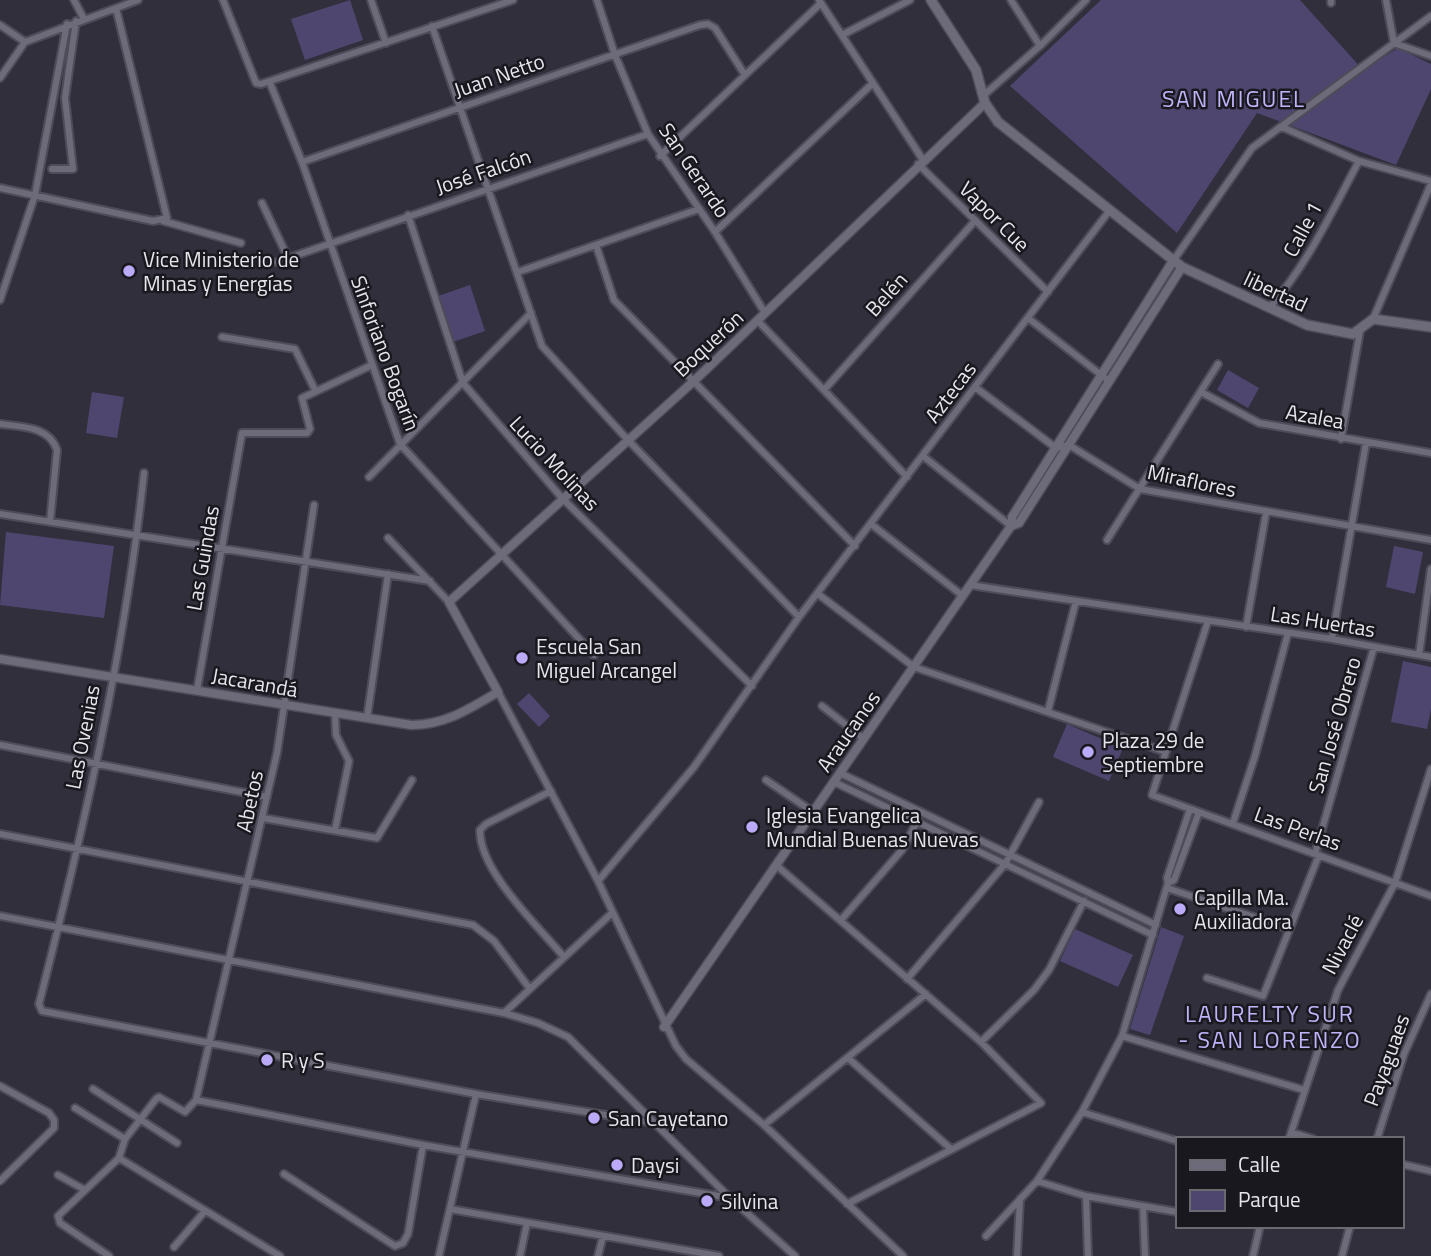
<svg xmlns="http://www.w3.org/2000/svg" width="1431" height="1256" font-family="'Titillium Web',sans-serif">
<rect width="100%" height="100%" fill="#312f3c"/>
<path fill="#4f4670" d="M 350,0 L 363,40 L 305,60 L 291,19 Z
M 1101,0 L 1300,0 L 1363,70 L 1398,48 L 1431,64 L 1431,89 L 1396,165 L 1257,113 L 1177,233 L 1010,86 Z
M 470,285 L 485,331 L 453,342 L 438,296 Z
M 1228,370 L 1259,388 L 1248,408 L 1217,390 Z
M 92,392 L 124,397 L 117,438 L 86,433 Z
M 6,532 L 114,546 L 104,618 L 0,605 Z
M 1394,546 L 1423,552 L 1415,594 L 1386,587 Z
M 1403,661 L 1431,667 L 1431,709 L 1427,729 L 1391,722 Z
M 529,693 L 550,716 L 539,727 L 517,704 Z
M 1067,724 L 1123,748 L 1109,781 L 1053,757 Z
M 1161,927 L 1184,936 L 1150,1035 L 1130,1029 Z
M 1075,929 L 1133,955 L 1118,987 L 1060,961 Z"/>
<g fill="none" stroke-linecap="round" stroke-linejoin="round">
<defs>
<path id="minor" d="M 74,0 L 84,19
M 223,0 L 256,83 L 261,84 L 513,0
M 371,0 L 386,43
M 597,0 L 615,55 L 648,134 L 715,232 L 765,313
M 819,0 L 923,160
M 1011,0 L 1040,46
M 1331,0 L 1331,3
M 1386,0 L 1394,43 L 1431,56
M 0,25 L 25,42
M 432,26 L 542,346 L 627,439 L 799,617
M 842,35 L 910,0
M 0,78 L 25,42 L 138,0
M 270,83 L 302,162 L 400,444 L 594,655
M 984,95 L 1042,44 L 1086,0
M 1282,127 L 1359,161 L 1431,181
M 660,156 L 821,3
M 302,162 L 700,25 L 708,24 L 715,28 L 745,75
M 918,164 L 1048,292
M 52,169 L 73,169 L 65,98 L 76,21
M 0,188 L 153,221 L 167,218 L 116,8
M 262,203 L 288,258
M 408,215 L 463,383 L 562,498 L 752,686
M 163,221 L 241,243
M 715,232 L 873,83
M 596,245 L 614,300 L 855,546
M 1173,261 L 1252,148 L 1431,16
M 277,262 L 648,134
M 518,272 L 699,209
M 0,300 L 35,195 L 67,24
M 1269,308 C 1308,264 1331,213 1359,161
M 1028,318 L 1109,381
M 1373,319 L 1431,184
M 757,320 L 907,477
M 222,337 L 295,349 L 315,390
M 975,387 L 1056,448 L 1069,445 L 1140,489 L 1431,540
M 824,390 L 974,222
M 1201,392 L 1259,423 L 1431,453
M 0,424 C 22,427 49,426 57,450 L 50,522
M 1341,439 L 1360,331
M 923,456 L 1011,526
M 144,473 C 125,651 83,831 39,1004 L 42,1011 L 476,1094 L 655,1123
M 369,477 L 531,313
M 0,514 L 430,581
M 871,524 L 963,596
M 388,538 L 449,602
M 1107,540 L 1218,364
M 970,585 L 1332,639 L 1431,657
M 818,594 L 914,667 L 1166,752
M 1208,621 L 1152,795 L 1431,896
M 1246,627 L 1266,513
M 1332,639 L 1366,443
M 1419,655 L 1431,569
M 197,690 L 242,433 L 307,433 L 310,429 L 302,398 L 372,365
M 498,692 L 598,881 L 676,1046 L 686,1059 L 764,1125 L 903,1256
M 822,706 L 864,739
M 1048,711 L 1076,601
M 335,714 L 336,735 L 349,761 L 335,830
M 367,718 L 388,574
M 0,745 L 267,797
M 840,773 L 1156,925
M 766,780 L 813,812
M 834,782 L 1153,935
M 551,791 L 486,824 L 480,830 C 479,871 538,926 564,957
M 263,818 L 377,838 L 412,780
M 1233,823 L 1255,756 L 1288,633
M 0,834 L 473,925 L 494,941 L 530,989
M 1315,854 L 1374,647
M 776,865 L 981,1042 L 1041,1103 L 847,1204
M 598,881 L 694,767 L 799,617 L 1110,210
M 1168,883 L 1174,880 L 1199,812
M 1167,888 L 1289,929
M 0,916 L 504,1013 L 538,1023 L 568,1037 L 730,1198 L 795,1256
M 841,920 L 902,850 L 918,820
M 1207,978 L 1263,996 L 1319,855
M 907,979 L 1005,864 L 1039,802
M 504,1013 L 612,913
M 1122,1036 L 1304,1090
M 981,1042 L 1034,990 L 1049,970 L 1084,901
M 848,1058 L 951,1149
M 0,1086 L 49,1113 L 54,1120 L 54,1128 L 0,1181
M 93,1089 L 177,1143
M 196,1100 L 423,1145 L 730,1198
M 75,1108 L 125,1139
M 1082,1112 L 1177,1141
M 764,1125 L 926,994
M 1291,1132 L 1313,1139
M 1289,1139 L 1338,990 L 1395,883 L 1431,769
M 1377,1139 L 1404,1054 L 1431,994
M 119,1158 L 280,1256
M 1401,1164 L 1431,1171
M 284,1174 L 395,1246 L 403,1243 L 408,1234 L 423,1145
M 58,1175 L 85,1190
M 1037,1181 L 1086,1196 L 1177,1212
M 1086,1196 L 1088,1256
M 1143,1206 L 1145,1256
M 450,1209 L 719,1256
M 986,1236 L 1037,1181 L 1082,1112 L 1122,1036 L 1168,883 L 1167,878 L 1190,809
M 174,1247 L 205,1211
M 109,1256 L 60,1223 L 58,1216 L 119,1158 L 125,1139 L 156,1099 L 159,1097 L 185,1112 L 196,1100 L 277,753 L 314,505
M 439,1256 L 476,1094
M 520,1256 L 527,1223
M 598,1256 L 603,1236
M 1017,1256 L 1020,1199
M 1253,1256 L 1260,1226
M 1342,1256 L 1350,1226"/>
<path id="tertiary" d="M 1012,525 L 1012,517 L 1173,261
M 0,659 L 411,725 C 445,725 469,709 498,692 L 449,602 L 695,380 L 985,103
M 664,1027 L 1011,526 L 1019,523 L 1182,267"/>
<path id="secondary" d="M 931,0 L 976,70 L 985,103 L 998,122 L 1182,267 L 1307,325 L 1353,334 L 1373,319 L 1431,327"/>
</defs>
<use href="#minor" stroke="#4e4c58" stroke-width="10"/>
<use href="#tertiary" stroke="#4e4c58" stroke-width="11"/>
<use href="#secondary" stroke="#4e4c58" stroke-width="12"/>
<use href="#minor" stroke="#6d6b79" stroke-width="6"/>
<use href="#tertiary" stroke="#6d6b79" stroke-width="8"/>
<use href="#secondary" stroke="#6d6b79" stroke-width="9"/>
</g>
<g fill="#baaaf7" stroke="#19181e" stroke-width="2.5">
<circle cx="129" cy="271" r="7"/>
<circle cx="522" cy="658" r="7"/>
<circle cx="1088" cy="752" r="7"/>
<circle cx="752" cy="827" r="7"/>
<circle cx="1180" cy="909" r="7"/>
<circle cx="267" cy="1060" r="7"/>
<circle cx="594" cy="1118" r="7"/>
<circle cx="617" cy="1165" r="7"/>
<circle cx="707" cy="1201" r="7"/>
</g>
<g text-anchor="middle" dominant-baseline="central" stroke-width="5" stroke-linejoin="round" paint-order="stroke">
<g font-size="21" fill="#e6e4ed" stroke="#19181e">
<text transform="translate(499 75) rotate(-19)">Juan Netto</text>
<text transform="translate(695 170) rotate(56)">San Gerardo</text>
<text transform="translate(483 171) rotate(-19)">José Falcón</text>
<text transform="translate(995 216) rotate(45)">Vapor Cue</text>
<text transform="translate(1302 229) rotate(-62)">Calle 1</text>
<text transform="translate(1276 291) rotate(25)">libertad</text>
<text transform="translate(886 294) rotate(-48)">Belén</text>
<text transform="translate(708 343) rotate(-43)">Boquerón</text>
<text transform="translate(386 353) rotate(70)">Sinforiano Bogarín</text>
<text transform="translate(950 392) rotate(-53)">Aztecas</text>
<text transform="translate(1315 416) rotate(10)">Azalea</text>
<text transform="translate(555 463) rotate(47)">Lucio Molinas</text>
<text transform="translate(1192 480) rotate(12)">Miraflores</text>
<text transform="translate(202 558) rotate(-80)">Las Guindas</text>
<text transform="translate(1323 621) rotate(9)">Las Huertas</text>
<text transform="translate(255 682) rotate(10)">Jacarandá</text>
<text transform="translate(1334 725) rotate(-74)">San José Obrero</text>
<text transform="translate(848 731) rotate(-55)">Araucanos</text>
<text transform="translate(82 737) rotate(-79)">Las Ovenias</text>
<text transform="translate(249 801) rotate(-78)">Abetos</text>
<text transform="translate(1298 828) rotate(20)">Las Perlas</text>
<text transform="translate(1342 944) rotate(-62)">Nivaclé</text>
<text transform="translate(1386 1060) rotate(-70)">Payaguaes</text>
</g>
<g font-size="21" fill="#e6e4ed" stroke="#19181e" text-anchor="start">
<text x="143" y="259">Vice Ministerio de<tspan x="143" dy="24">Minas y Energías</tspan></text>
<text x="536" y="646">Escuela San<tspan x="536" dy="24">Miguel Arcangel</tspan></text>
<text x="1102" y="740">Plaza 29 de<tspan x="1102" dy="24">Septiembre</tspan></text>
<text x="766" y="815">Iglesia Evangelica<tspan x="766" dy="24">Mundial Buenas Nuevas</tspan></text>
<text x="1194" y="897">Capilla Ma.<tspan x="1194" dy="24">Auxiliadora</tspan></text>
<text x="281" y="1060">R y S</text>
<text x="608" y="1118">San Cayetano</text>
<text x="631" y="1165">Daysi</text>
<text x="721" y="1201">Silvina</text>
</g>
<g font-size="23" letter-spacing="2" fill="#c1b3fa" stroke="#19181e">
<text x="1234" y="98">SAN MIGUEL</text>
<text x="1270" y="1013">LAURELTY SUR<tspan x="1270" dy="26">- SAN LORENZO</tspan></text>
</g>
</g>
<rect x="1176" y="1137" width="228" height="91" fill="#19181e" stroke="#6b6a71" stroke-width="2"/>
<rect x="1190" y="1160" width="35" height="10" fill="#6d6b79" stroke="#6b6a71" stroke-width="2"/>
<text x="1238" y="1172" font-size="21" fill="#e6e4ed">Calle</text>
<rect x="1190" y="1190" width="35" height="21" fill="#4f4670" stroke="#6b6a71" stroke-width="2"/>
<text x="1238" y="1207" font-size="21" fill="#e6e4ed">Parque</text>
</svg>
